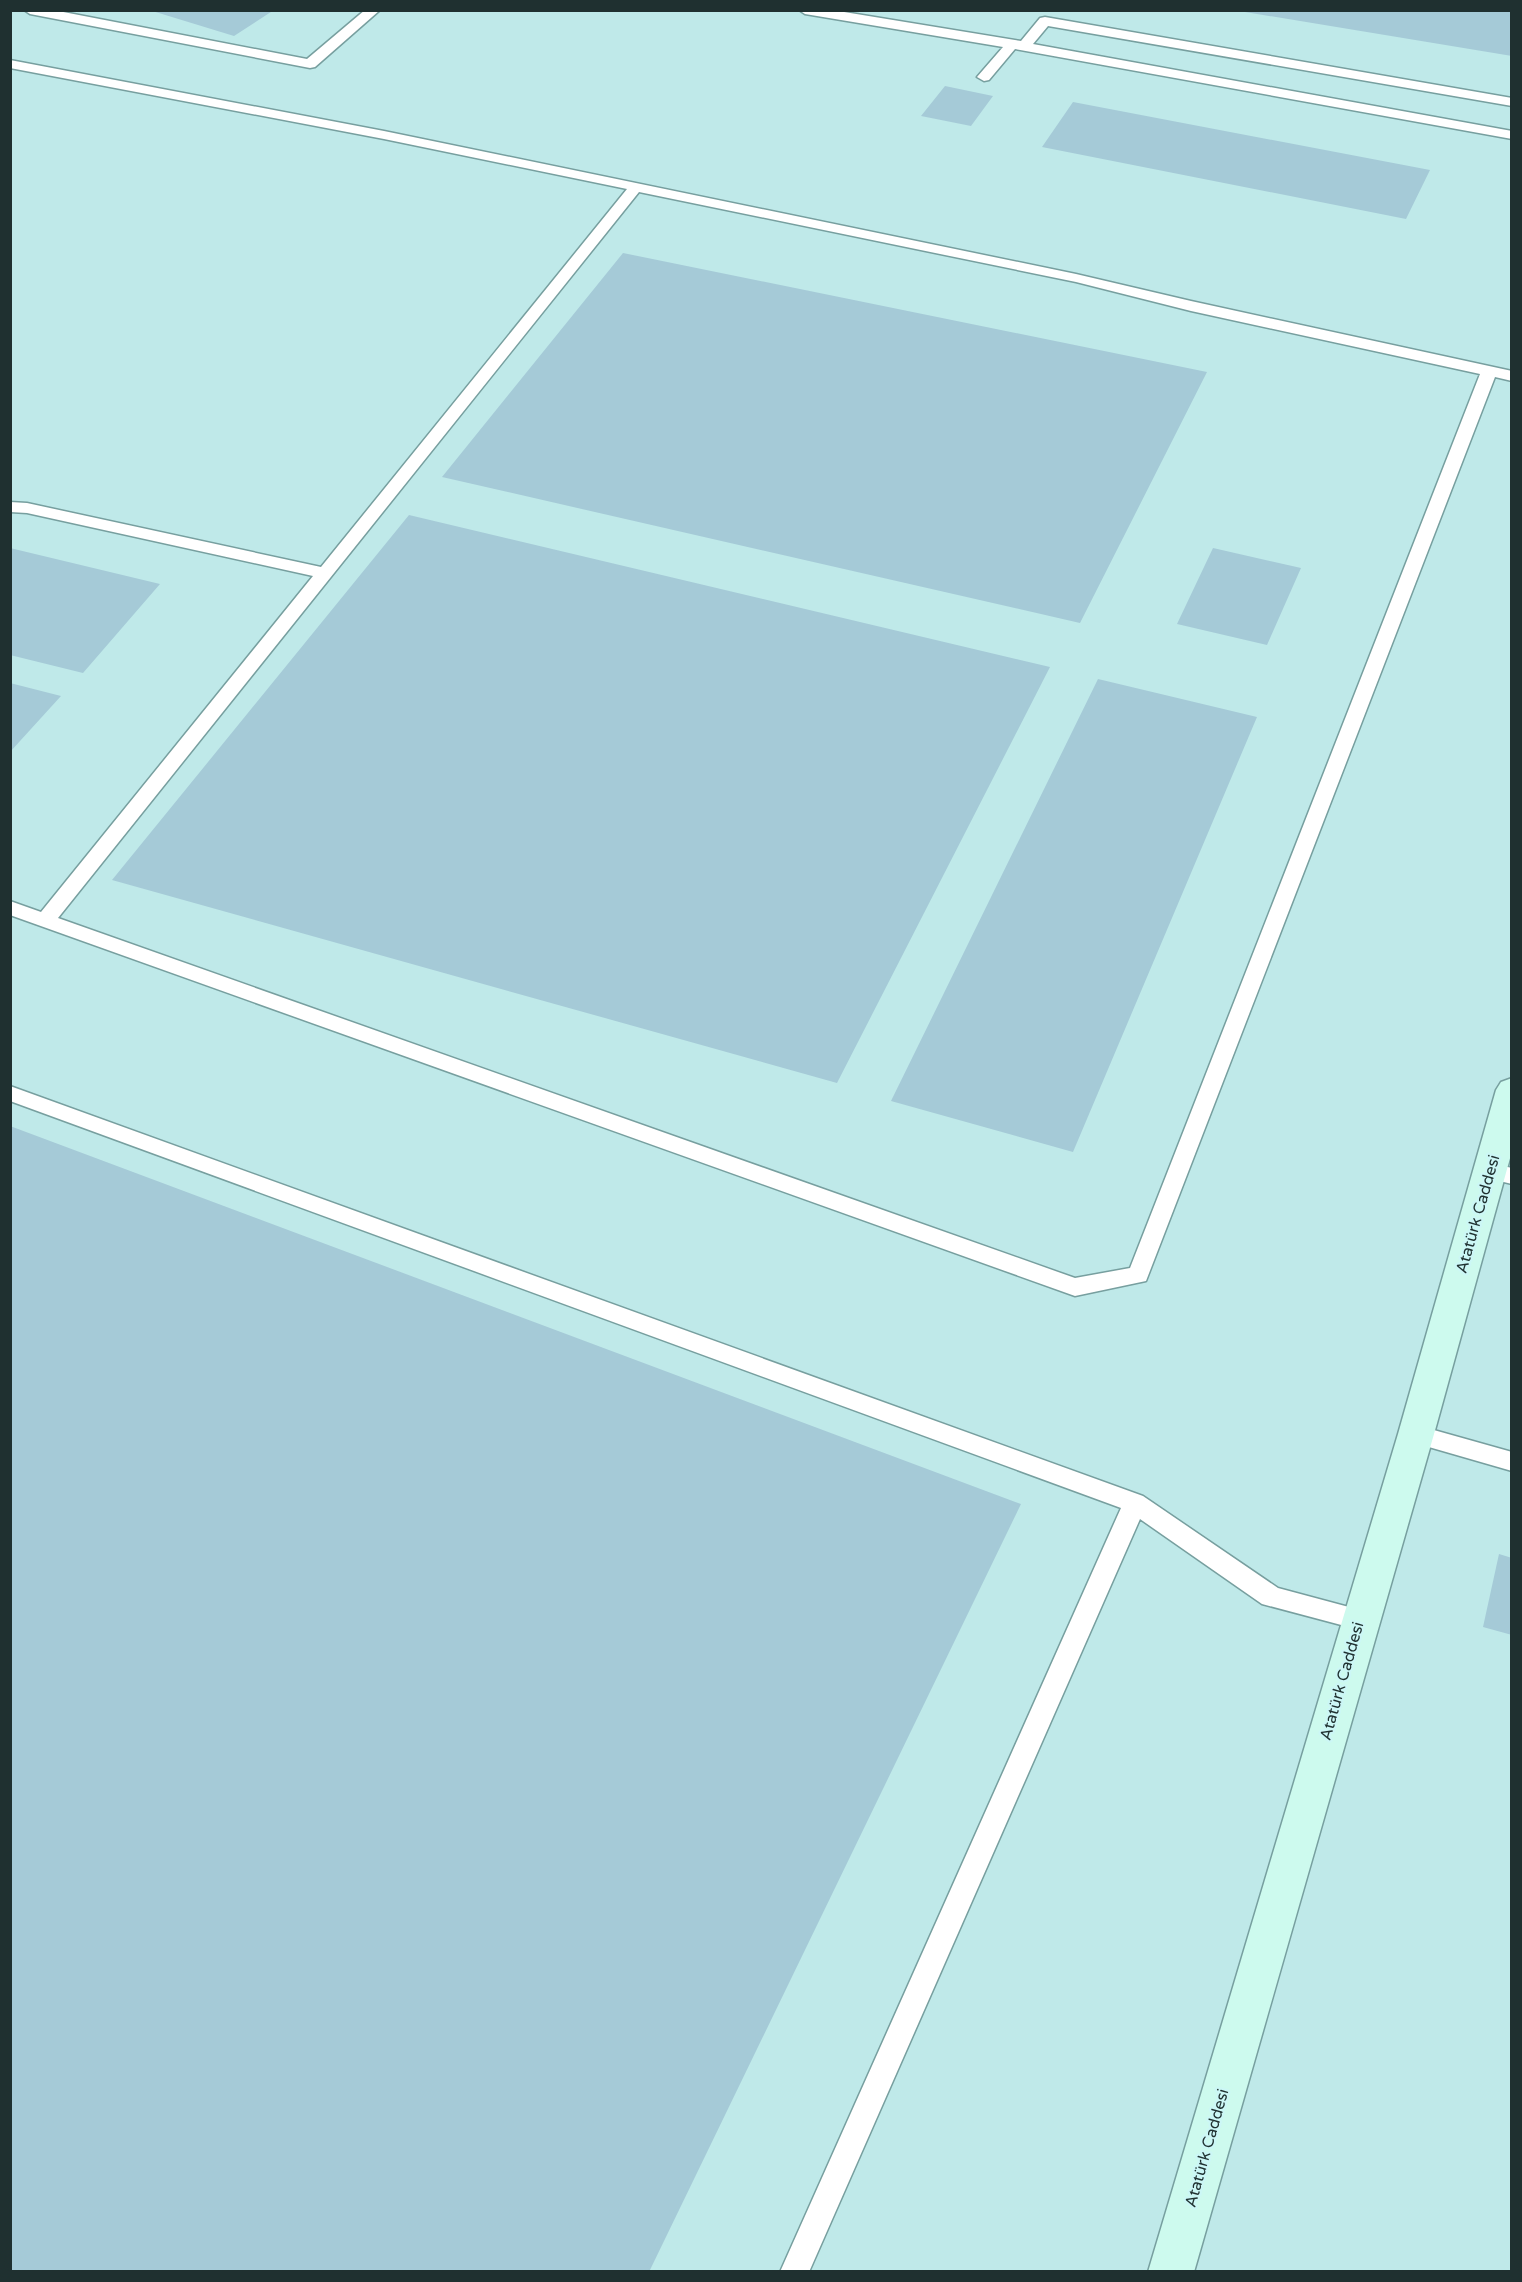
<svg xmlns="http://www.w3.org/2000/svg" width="1522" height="2282" font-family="'Varela Round',sans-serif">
<rect width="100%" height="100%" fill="#bfe9e9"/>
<path fill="#a5cad7" d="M 149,10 L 274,10 L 234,36 Z
M 1245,10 L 1512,10 L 1512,56 L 1245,12 Z
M 945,86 L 993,96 L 971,126 L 921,116 Z
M 1073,102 L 1430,170 L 1406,219 L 1042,147 Z
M 623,253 L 1207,372 L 1080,623 L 442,477 Z
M 409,515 L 1050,667 L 837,1083 L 112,880 Z
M 10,548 L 160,584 L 83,673 L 10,655 Z
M 1213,548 L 1301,568 L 1267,645 L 1177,624 Z
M 1098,679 L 1257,717 L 1073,1152 L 891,1101 Z
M 10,683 L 61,696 L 10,752 Z
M 10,1126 L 1021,1504 L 649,2272 L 10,2272 Z
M 1499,1554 L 1512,1558 L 1512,1635 L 1483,1627 Z"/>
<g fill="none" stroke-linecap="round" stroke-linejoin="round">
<defs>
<path id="lane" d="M 24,10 L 53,10 L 307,59 L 365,10 L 380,10 L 315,67 L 310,68 L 30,14 Z
M 799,10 L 832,10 L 1021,41 L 1040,18 L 1045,17 L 1512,98 L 1512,106 L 1048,26 L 1033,44 L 1512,131 L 1512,139 L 1015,49 L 989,80 L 984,81 L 977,77 L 1003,47 L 805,14 Z
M 10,60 L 384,131 L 1076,274 L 1191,301 L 1512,371 L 1512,381 L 1495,377 L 1146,1281 L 1075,1296 L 10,915 L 10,901 L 41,912 L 313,576 L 27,513 L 10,512 L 10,502 L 27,503 L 321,567 L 627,189 L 384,139 L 10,68 ZM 639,192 L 1076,282 L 1191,311 L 1480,374 L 1130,1268 L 1075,1278 L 58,918 Z
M 10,1086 L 1143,1496 L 1278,1588 L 1360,1610 L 1369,1613 L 1372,1620 L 1369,1627 L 1360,1630 L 1262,1604 L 1140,1519 L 809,2272 L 780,2272 L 1121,1508 L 10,1101 Z
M 1490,1163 L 1512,1168 L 1512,1184 L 1483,1177 L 1479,1171 L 1483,1165 Z
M 1416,1425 L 1512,1452 L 1512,1471 L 1408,1441 L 1404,1434 L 1408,1427 Z"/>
<path id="secondary" d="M 1512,1078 L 1512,1151 L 1434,1434 L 1194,2272 L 1148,2272 L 1398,1434 L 1496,1090 L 1501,1082 Z"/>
</defs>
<use href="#lane" stroke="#779f9f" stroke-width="3"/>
<use href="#secondary" stroke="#779f9f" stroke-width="3"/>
<use href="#lane" fill="#fff" fill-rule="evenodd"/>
<use href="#secondary" fill="#cdfaee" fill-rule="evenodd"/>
</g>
<g text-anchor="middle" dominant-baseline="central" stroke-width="4.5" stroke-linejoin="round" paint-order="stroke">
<g font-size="16" fill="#1f3030" stroke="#ccf7f6">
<text transform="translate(1478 1214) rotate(-74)">Atatürk Caddesi</text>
<text transform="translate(1342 1681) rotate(-74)">Atatürk Caddesi</text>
<text transform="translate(1207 2148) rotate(-74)">Atatürk Caddesi</text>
</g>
</g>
<rect width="1522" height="2282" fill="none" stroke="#1f3030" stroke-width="24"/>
</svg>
